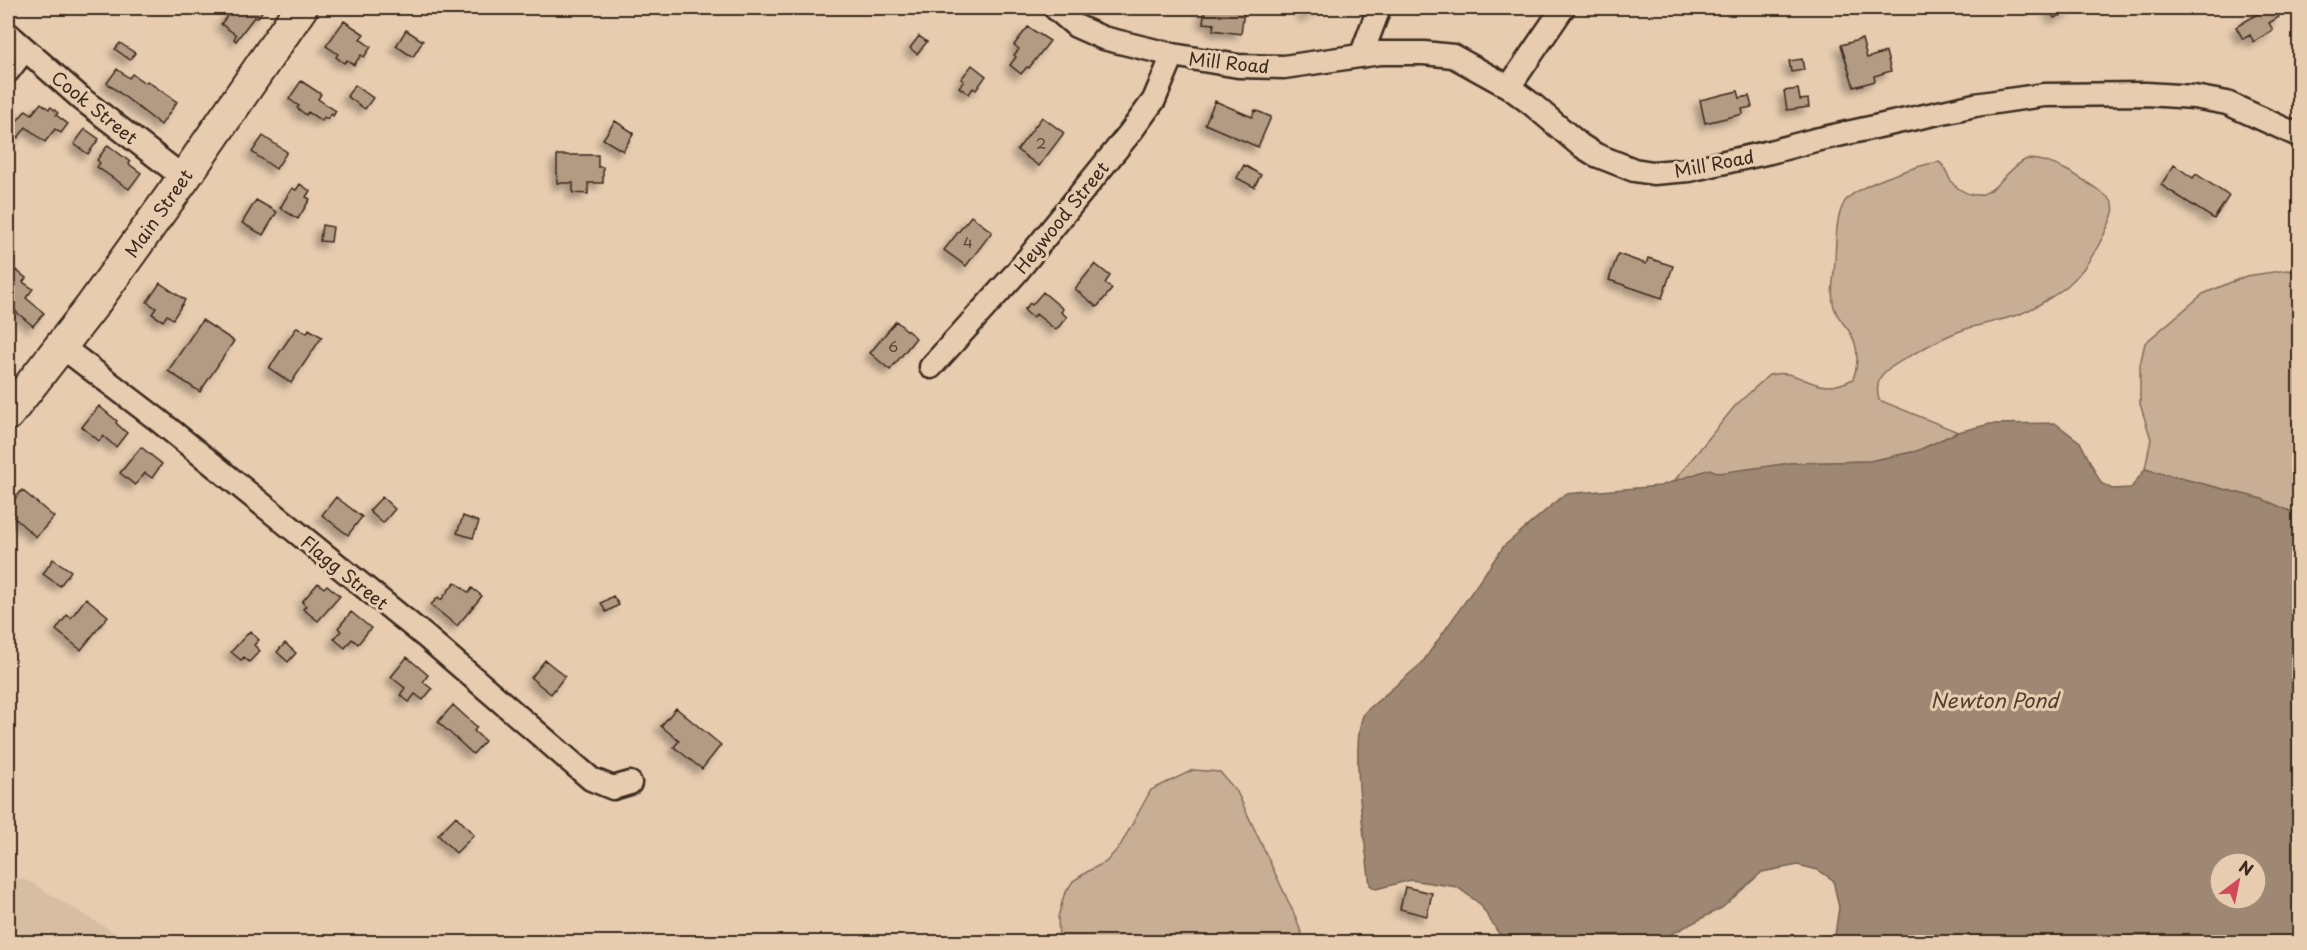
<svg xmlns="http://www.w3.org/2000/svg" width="2307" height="950" font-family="'Playpen Sans',sans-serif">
<defs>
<filter id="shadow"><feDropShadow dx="-5.5" dy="5.5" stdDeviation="3" flood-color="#0004"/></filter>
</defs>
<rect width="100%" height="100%" fill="#e7ccaf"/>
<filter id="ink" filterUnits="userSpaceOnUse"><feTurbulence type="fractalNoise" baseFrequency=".0167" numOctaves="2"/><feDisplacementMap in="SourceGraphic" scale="12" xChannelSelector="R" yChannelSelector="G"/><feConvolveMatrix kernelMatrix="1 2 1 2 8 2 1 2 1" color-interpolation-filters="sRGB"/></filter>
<g filter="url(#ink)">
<path fill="#d7bda2" d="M 8,876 L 28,881 L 130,942 L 8,942 Z
M 693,939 L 695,942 L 453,942 L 457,941 Z"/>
<path fill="#c8ae95" stroke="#826c5a" stroke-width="1.5" d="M 2027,159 C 2055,159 2083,179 2105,195 C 2118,204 2114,213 2108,226 C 2099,246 2085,271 2067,286 C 2056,295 2033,309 2020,314 C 2001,321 1981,324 1963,330 C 1942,337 1920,350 1901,361 C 1894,366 1884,370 1880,378 C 1877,385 1877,393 1879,400 L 1958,432 L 1917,451 L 1870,461 L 1791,463 L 1674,481 L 1735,406 L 1769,375 C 1803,366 1813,400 1853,379 C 1859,362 1859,346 1849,331 C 1845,325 1839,319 1836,312 C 1829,298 1834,277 1835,262 C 1836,244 1835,219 1844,203 C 1853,186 1919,165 1939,162 C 1947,167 1947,178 1954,185 C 1990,215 2000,170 2027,159 Z
M 2287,270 L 2299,272 L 2299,515 L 2262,499 L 2145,469 L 2151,439 L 2140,404 L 2140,365 L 2145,343 L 2203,294 L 2246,276 Z
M 1193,770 L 1220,772 L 1237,792 L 1297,920 L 1304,942 L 1059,942 L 1058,917 L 1064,895 L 1073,881 L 1090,870 L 1106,862 L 1120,846 L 1151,790 Z"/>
<path fill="#9e8873" stroke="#766251" stroke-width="1.5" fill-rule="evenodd" d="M 2055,423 L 2080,442 L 2101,483 L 2112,489 L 2131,488 L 2145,469 L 2262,499 L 2299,515 L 2299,942 L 1834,942 L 1839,907 L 1833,880 L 1818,870 L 1798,865 L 1762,872 L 1722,908 L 1656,942 L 1518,942 L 1499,934 L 1480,904 L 1457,887 L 1411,880 L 1376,889 L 1370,885 C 1366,848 1348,740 1365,712 L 1422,663 L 1504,546 L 1565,494 L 1660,486 L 1710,469 L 1719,473 L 1791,463 L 1870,461 L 1917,451 L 1958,432 L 1990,424 ZM 2220,863 L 2256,863 L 2256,899 L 2220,899 Z"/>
<path fill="#b39a82" stroke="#3b2a1e" stroke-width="1.5" filter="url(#shadow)" d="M 233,8 L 265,8 L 257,18 L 254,17 L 236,41 L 234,39 L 236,35 L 221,24 Z
M 1205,8 L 1244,11 L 1241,34 L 1213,30 L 1214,24 L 1203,23 Z
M 1300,8 L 1320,8 L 1306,16 Z
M 2049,8 L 2078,8 L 2054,18 Z
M 2267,8 L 2274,8 L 2279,17 L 2269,23 L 2273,30 L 2254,42 L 2250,35 L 2243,39 L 2236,27 Z
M 344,21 L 364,34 L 360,39 L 371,47 L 364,57 L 361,55 L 354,65 L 347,60 L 344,63 L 336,57 L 338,54 L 326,46 Z
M 1028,27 L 1050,41 L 1029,68 L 1027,67 L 1021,74 L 1010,65 L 1016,57 L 1014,55 L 1019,49 L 1014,45 Z
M 406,30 L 423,41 L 413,57 L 396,46 Z
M 919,36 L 927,42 L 917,54 L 910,48 Z
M 1862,39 L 1867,58 L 1886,52 L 1891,71 L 1874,76 L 1875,81 L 1854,87 L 1841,45 Z
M 120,43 L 135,53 L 130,60 L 115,49 Z
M 1802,59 L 1804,70 L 1791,72 L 1789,61 Z
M 972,65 L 986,76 L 976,90 L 973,88 L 969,94 L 959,87 L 964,81 L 961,79 Z
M 117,69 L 129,78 L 132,74 L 145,83 L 147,81 L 177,102 L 161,125 L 107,83 Z
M 301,81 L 321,94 L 318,99 L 336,111 L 333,116 L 331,114 L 327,119 L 324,117 L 322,121 L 308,112 L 306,115 L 297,108 L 299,106 L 289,99 Z
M 355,85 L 373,98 L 365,109 L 347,96 Z
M 1798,89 L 1800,100 L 1808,99 L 1809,107 L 1787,110 L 1784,91 Z
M 1738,91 L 1740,98 L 1749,96 L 1752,107 L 1742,109 L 1743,114 L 1705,123 L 1700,100 Z
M 1215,101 L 1252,117 L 1255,110 L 1271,117 L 1258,147 L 1205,124 Z
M 41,103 L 49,109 L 51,107 L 58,113 L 56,115 L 68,124 L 61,133 L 55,129 L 45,142 L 26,127 L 18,138 L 9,131 L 26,110 L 32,114 Z
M 1042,117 L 1064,133 L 1039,166 L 1017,150 Z
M 615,121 L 634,133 L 623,151 L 603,139 Z
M 85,129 L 99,139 L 88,154 L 74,144 Z
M 263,136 L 287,152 L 276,169 L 252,152 Z
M 108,145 L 130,162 L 129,164 L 141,173 L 129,189 L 97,167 L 100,163 L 97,160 Z
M 557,155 L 598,155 L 598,167 L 603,167 L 603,183 L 588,183 L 588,194 L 573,193 L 573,183 L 557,183 Z
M 1244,165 L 1261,175 L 1254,187 L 1237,178 Z
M 2174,165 L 2193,178 L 2196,174 L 2229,196 L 2214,219 L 2161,185 Z
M 300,184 L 310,191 L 306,197 L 310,199 L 298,219 L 280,208 L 292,188 L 296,190 Z
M 256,200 L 277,212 L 263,235 L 242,223 Z
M 971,216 L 992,232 L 966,266 L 944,250 Z
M 322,225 L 333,227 L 331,242 L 320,241 Z
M 1618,254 L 1646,264 L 1648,258 L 1673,266 L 1662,298 L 1609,280 Z
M 1095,264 L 1110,276 L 1105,283 L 1112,289 L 1097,307 L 1075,289 Z
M 8,269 L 13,274 L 16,270 L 26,278 L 23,282 L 33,289 L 26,298 L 44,313 L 33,326 L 8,305 Z
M 160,283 L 185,300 L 173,319 L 167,315 L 163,321 L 152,314 L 156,308 L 147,302 Z
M 1043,292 L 1063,309 L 1061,312 L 1067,317 L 1056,330 L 1036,314 L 1033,318 L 1024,310 L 1030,303 L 1032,305 Z
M 202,320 L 234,341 L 200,392 L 168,371 Z
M 896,321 L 916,338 L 890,370 L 870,353 Z
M 297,327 L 307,333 L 309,329 L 322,337 L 291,383 L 269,368 Z
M 99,406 L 117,421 L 116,423 L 127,433 L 116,447 L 103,436 L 99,441 L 82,427 Z
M 141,447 L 162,464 L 152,478 L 145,473 L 135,485 L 120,473 Z
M 22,490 L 54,517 L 36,537 L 8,512 L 8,507 Z
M 336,497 L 362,517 L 348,535 L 322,515 Z
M 382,497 L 395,509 L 383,523 L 369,511 Z
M 463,516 L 479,522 L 473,538 L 457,533 Z
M 53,559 L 71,571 L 60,586 L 43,574 Z
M 455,582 L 469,593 L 472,588 L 482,596 L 457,626 L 431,605 L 438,597 L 441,600 Z
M 318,583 L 324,588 L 327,585 L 340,596 L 318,621 L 303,609 L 306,606 L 302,602 Z
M 613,596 L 619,605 L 606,612 L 601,603 Z
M 86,598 L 108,616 L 81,650 L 56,630 L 67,615 L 71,618 Z
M 351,612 L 371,628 L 358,644 L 352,639 L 345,648 L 334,639 L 341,631 L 338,628 Z
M 250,631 L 259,640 L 254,645 L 260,651 L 249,662 L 244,657 L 241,660 L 231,652 Z
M 285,643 L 296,653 L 288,662 L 277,652 Z
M 407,657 L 428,675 L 423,682 L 432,689 L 423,700 L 415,694 L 409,702 L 400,695 L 405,688 L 391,677 Z
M 545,660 L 565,676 L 551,694 L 531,678 Z
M 453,705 L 477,727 L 474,731 L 485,741 L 473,754 L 438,722 Z
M 676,708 L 721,745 L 702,769 L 674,747 L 679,741 L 661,726 Z
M 456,816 L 474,835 L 456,853 L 438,835 Z
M 1405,887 L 1432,893 L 1427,916 L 1400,909 Z"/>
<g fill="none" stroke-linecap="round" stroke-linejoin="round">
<defs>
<path id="minor" d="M 1055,8 L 1076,26 L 1103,38 L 1173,55 L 1238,66 L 1284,67 L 1380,53 L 1424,53 L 1453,56 L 1509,87 L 1533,105 L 1580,145 L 1596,155 L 1634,170 L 1653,173 L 1689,170 L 1770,152 L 1815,140 L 1975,105 L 2044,95 L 2146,94 L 2194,97 L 2227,103 L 2300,136
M 8,34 L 83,100 L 184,178
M 1361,56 L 1379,8
M 8,71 L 25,49
M 1509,87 L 1563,8
M 61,346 L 158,420 L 425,636 L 591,779 L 613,788 L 630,783
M 931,367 L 1016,273 L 1129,134 L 1154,100 L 1173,55"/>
<path id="secondary" d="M 8,414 L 92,306 L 184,178 L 301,8"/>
</defs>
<use href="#minor" stroke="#3b2a1e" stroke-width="27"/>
<use href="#secondary" stroke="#3b2a1e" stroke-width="36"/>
<use href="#minor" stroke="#e7ccaf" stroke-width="22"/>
<use href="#secondary" stroke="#e7ccaf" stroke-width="32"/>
</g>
</g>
<g text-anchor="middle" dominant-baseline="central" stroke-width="6" stroke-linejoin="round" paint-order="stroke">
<g font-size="15" fill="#594637">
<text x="1041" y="142">2</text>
<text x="968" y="241">4</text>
<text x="893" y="345">6</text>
</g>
<g font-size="18" fill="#3b2a1e" stroke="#e7ccaf">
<text transform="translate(1229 62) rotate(6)">Mill Road</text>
<text transform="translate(95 107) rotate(39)">Cook Street</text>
<text transform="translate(1714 163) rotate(-11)">Mill Road</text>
<text transform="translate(158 213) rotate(-55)">Main Street</text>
<text transform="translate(1061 217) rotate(-51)">Heywood Street</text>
<text transform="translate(345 572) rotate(39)">Flagg Street</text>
</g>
<g font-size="20" font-style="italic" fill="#4f3d2f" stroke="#e7ccaf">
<text x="1994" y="700">Newton Pond</text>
</g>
</g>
<rect width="2307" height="950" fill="none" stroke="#e7ccaf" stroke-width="30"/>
<rect x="15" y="15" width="2277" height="920" fill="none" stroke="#3b2a1e" stroke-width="2" filter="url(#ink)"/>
<g transform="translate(2238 881) rotate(32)"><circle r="28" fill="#e7ccaf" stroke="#a28b75" stroke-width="1.5"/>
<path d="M0-4.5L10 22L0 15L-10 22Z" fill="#d1495b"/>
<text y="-9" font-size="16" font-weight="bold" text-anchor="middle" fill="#3b2a1e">N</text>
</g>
</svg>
